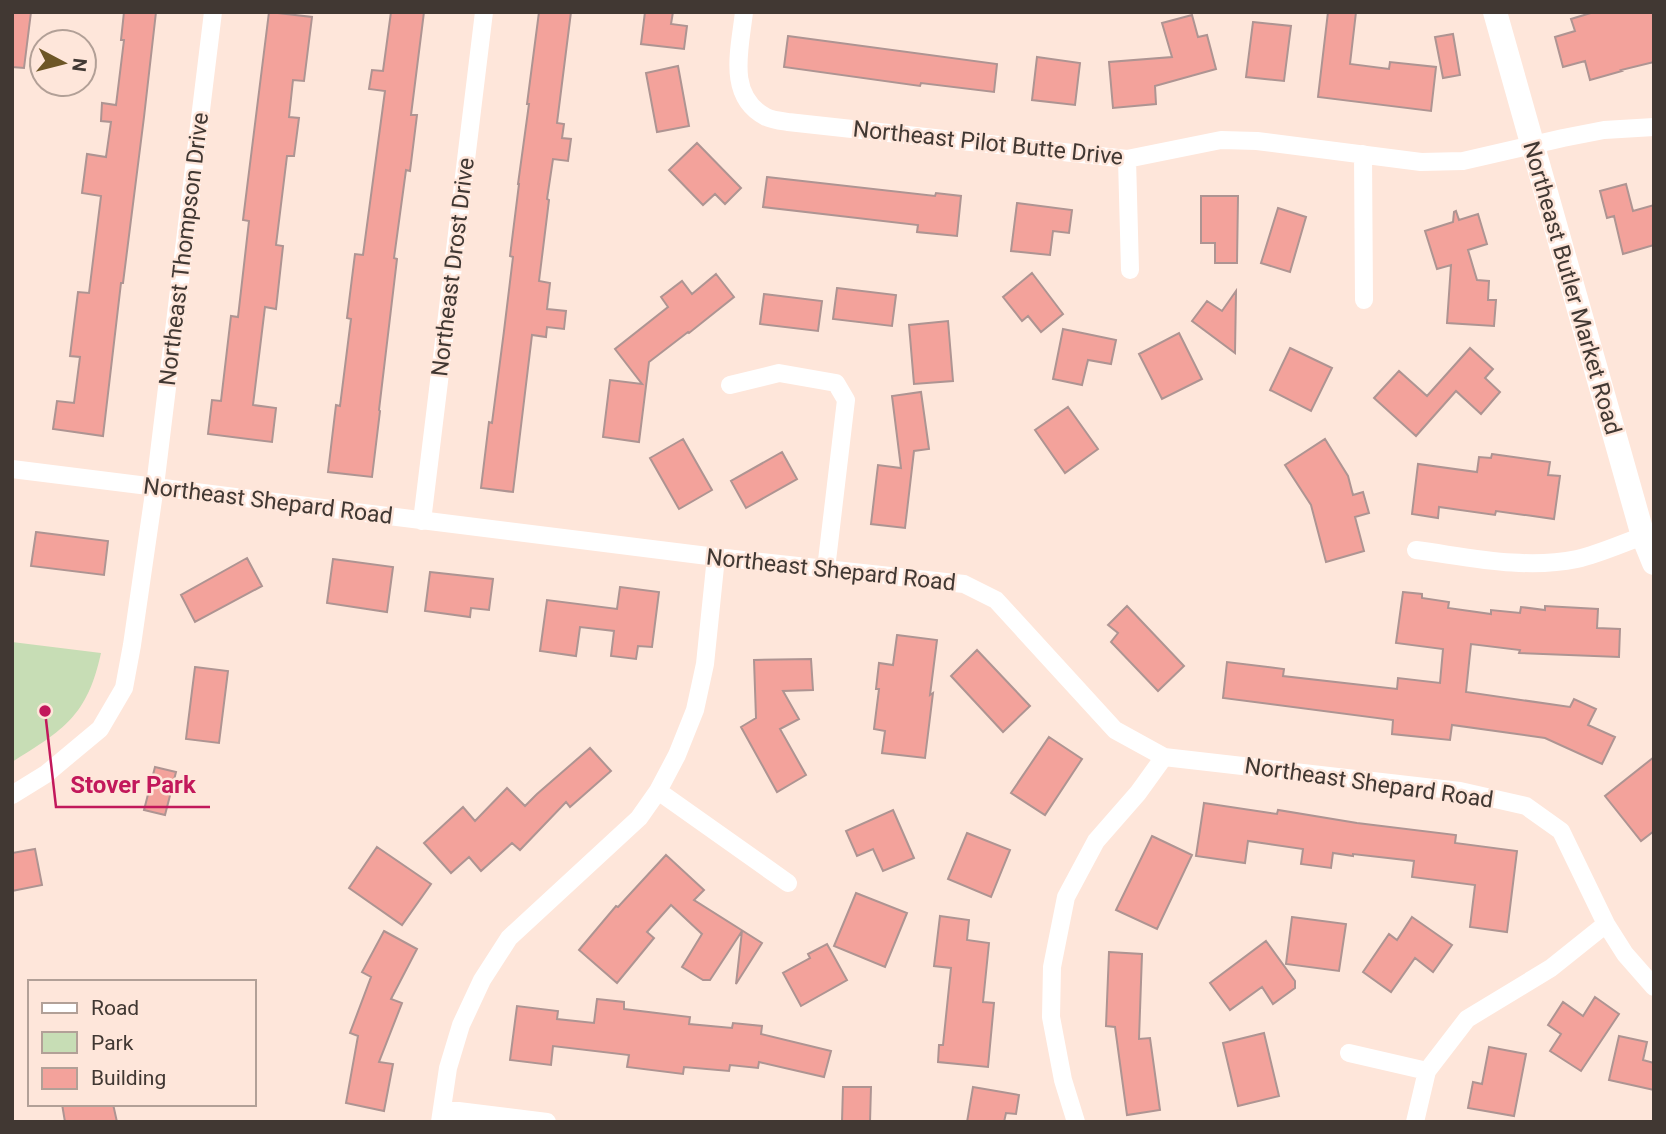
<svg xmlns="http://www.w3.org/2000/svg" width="1666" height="1134" font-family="Roboto,sans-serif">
<rect width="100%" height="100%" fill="#fee6da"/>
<path fill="#c7ddb5" d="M 12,642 L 101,653 C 87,716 65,729 12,762 Z"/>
<path fill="#f3a29b" stroke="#ae9492" stroke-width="2" d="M 12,12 L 31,12 L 24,68 L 12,67 Z
M 124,12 L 156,12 L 144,117 L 123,283 L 121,283 L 103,436 L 53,429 L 57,401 L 74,403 L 80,357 L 70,356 L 78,292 L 89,293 L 101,196 L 82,193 L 87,154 L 106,157 L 111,122 L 101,121 L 102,103 L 116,105 L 124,40 L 121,40 Z
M 269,12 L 312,17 L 304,81 L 293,80 L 289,117 L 299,118 L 294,156 L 287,156 L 276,245 L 283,246 L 276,309 L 265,307 L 253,405 L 276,408 L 272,442 L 208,434 L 212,400 L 221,401 L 231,316 L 238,317 L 249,221 L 243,220 Z
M 391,12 L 424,12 L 411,115 L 417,115 L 410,171 L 406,170 L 394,258 L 397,259 L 379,410 L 380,411 L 372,477 L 328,472 L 336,405 L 340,406 L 351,319 L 347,318 L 355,254 L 363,255 L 385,91 L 369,89 L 372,70 L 383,71 Z
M 539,12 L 571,12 L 557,123 L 564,124 L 562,138 L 571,139 L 568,161 L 553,159 L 547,199 L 549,200 L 539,281 L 550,283 L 547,309 L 566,311 L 564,329 L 547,327 L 546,337 L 532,335 L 513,492 L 481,488 L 489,422 L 492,423 L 504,331 L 513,257 L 510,256 L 519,184 L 518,184 L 529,104 L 527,104 Z
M 645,12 L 673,12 L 671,24 L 687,26 L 684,49 L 641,44 Z
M 1328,12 L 1356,12 L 1350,64 L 1389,69 L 1390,62 L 1436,67 L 1431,111 L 1318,97 Z
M 1594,12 L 1654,12 L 1654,62 L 1621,70 L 1622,71 L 1590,80 L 1585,61 L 1563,67 L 1555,37 L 1575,31 L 1571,19 Z
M 1192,15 L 1198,37 L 1207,35 L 1216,69 L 1155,86 L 1156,104 L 1113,108 L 1109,62 L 1172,57 L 1162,23 Z
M 1253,22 L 1291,26 L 1284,81 L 1246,77 Z
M 1453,34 L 1460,75 L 1443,78 L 1435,37 Z
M 788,36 L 997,64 L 994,92 L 921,83 L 920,86 L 784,67 Z
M 1037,57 L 1080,63 L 1075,105 L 1032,100 Z
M 678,66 L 689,126 L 657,132 L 646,73 Z
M 697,143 L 741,188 L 725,204 L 715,194 L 703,205 L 669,170 Z
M 767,177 L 935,196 L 936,193 L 961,196 L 957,236 L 917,232 L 918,225 L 763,207 Z
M 1626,184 L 1633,211 L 1654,205 L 1654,245 L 1623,254 L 1614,216 L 1607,218 L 1600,191 Z
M 1201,196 L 1238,196 L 1237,263 L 1215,263 L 1215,243 L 1201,243 Z
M 1017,203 L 1072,210 L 1069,233 L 1053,231 L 1050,255 L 1011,251 Z
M 1278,208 L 1306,217 L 1290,272 L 1261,263 Z
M 1456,211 L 1459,220 L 1478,214 L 1487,244 L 1468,250 L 1477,280 L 1489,281 L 1488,300 L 1496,300 L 1494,326 L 1447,323 L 1451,265 L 1437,269 L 1425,231 L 1453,222 L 1454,212 Z
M 1032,273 L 1063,314 L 1041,332 L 1028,316 L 1022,321 L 1003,297 Z
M 716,274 L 734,297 L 689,333 L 688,332 L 649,362 L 639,442 L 603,437 L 610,380 L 642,384 L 615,349 L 668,307 L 661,297 L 682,281 L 692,294 Z
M 837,288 L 896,295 L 892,326 L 833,319 Z
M 1236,291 L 1235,353 L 1192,321 L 1207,301 L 1222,311 Z
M 764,294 L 822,301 L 818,331 L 760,324 Z
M 948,321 L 953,381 L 914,384 L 909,325 Z
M 1063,329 L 1116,340 L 1111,364 L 1088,360 L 1082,385 L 1053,379 Z
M 1179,333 L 1202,379 L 1162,399 L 1139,354 Z
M 1290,348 L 1332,368 L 1311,411 L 1270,390 Z
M 1470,348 L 1493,369 L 1485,378 L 1500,392 L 1481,414 L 1456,391 L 1416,436 L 1374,398 L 1399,371 L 1427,396 Z
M 921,392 L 929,449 L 914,451 L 905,528 L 871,524 L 878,465 L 901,468 L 892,396 Z
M 1068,407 L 1098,449 L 1065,473 L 1035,430 Z
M 683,439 L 712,490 L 679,509 L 650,458 Z
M 1325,439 L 1348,476 L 1353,495 L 1363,492 L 1369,513 L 1355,517 L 1364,551 L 1326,562 L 1311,505 L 1285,465 Z
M 782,452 L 797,479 L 746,508 L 731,481 Z
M 1492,454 L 1550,462 L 1548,475 L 1560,476 L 1554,519 L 1496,511 L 1495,515 L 1439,507 L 1438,518 L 1412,514 L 1418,464 L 1477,472 L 1479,457 L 1491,458 Z
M 36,532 L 108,541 L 104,575 L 31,566 Z
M 247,558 L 262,586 L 195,622 L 181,595 Z
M 333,559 L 393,567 L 387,612 L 327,603 Z
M 430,572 L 493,579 L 489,610 L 471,608 L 470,617 L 425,611 Z
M 620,587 L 659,592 L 652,647 L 638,646 L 636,659 L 611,656 L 614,631 L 580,627 L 576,656 L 540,651 L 547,600 L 617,609 Z
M 1403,592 L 1422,594 L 1422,598 L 1449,602 L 1448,608 L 1491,614 L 1491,610 L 1520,613 L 1521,607 L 1545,610 L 1545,606 L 1598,609 L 1597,628 L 1620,629 L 1619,657 L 1519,653 L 1520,650 L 1471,644 L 1466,692 L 1570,707 L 1574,699 L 1596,709 L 1588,725 L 1615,737 L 1602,764 L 1545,738 L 1452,725 L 1450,740 L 1392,734 L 1393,720 L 1223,698 L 1227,662 L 1284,669 L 1283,676 L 1397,689 L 1398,678 L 1440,683 L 1443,649 L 1396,643 Z
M 1127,606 L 1184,666 L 1158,691 L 1111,642 L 1118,633 L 1108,625 Z
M 897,635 L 937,640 L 930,695 L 933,693 L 925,758 L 882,753 L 885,731 L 874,729 L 879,689 L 876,689 L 879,663 L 893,665 Z
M 977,650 L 1030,706 L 1003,732 L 951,676 Z
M 811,659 L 813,690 L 783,691 L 799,719 L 780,729 L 806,775 L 777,792 L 741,727 L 756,718 L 754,660 Z
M 195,667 L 228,671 L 219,743 L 186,739 Z
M 1049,737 L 1082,759 L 1045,815 L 1011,793 Z
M 590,748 L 611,771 L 570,807 L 566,802 L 520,850 L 512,843 L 481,871 L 469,857 L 451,873 L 424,843 L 463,807 L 475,821 L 507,788 L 525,806 L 537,794 Z
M 1654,757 L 1654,831 L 1641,841 L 1605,796 Z
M 155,767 L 176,772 L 165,815 L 144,810 Z
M 1204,803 L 1277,814 L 1278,810 L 1357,823 L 1456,835 L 1455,843 L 1517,851 L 1507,932 L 1470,927 L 1475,885 L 1412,877 L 1414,861 L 1353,854 L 1353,856 L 1333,853 L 1331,868 L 1301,864 L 1303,849 L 1248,841 L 1245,863 L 1196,856 Z
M 893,810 L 914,858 L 883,871 L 873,849 L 857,856 L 846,831 Z
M 967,833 L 1010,850 L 991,897 L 948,879 Z
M 1152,836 L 1192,855 L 1157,929 L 1116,910 Z
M 377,847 L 431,884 L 402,925 L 349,888 Z
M 35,849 L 42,885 L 12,891 L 12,853 Z
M 666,855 L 704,890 L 694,900 L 762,943 L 736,984 L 742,931 L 710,980 L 703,980 L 682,967 L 702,934 L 671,905 L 647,932 L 654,938 L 617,983 L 579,950 L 616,906 L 618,907 Z
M 856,893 L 907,913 L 885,967 L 834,946 Z
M 940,916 L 969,920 L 967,940 L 989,943 L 983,1002 L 994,1003 L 988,1067 L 938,1062 L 939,1045 L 943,1045 L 951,968 L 934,966 Z
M 1292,917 L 1346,924 L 1339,971 L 1286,964 Z
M 1412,917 L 1452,945 L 1433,972 L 1415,958 L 1391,992 L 1363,972 L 1389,934 L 1397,940 Z
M 384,931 L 417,949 L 391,999 L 402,1003 L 379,1062 L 393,1064 L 384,1111 L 346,1103 L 358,1036 L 350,1033 L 371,977 L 362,972 Z
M 1266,941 L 1295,981 L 1295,988 L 1273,1004 L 1262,987 L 1230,1010 L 1210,983 Z
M 827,944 L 847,980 L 801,1006 L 783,973 L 810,958 L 808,954 Z
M 1109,952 L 1142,954 L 1139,1039 L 1150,1038 L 1160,1110 L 1127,1115 L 1115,1027 L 1106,1026 Z
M 1595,997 L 1619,1014 L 1581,1071 L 1550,1051 L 1561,1034 L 1548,1025 L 1563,1002 L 1583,1016 Z
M 597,999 L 624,1002 L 624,1009 L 690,1017 L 689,1024 L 732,1028 L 733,1023 L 762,1026 L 761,1034 L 831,1051 L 824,1077 L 759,1062 L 758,1068 L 730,1065 L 729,1071 L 684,1067 L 683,1074 L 627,1067 L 629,1055 L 553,1046 L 551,1065 L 510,1060 L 517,1006 L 558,1011 L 557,1019 L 594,1023 Z
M 1264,1033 L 1279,1096 L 1238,1106 L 1223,1043 Z
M 1619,1036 L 1647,1042 L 1643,1060 L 1654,1063 L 1654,1090 L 1609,1080 Z
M 1489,1047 L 1526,1054 L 1514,1116 L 1468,1108 L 1473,1082 L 1482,1084 Z
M 843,1087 L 871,1087 L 870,1122 L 842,1122 Z
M 973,1087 L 1019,1095 L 1016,1114 L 1006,1113 L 1004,1122 L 967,1122 Z
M 62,1104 L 113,1104 L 117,1122 L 65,1122 Z"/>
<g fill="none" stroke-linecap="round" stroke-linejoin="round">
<path stroke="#fff" stroke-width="18" d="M 744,12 C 740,49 726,96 766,117 C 772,120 781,121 788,122 L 1127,159 L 1221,140 L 1257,141 L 1421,162 L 1463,161 L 1563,138 L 1604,130 L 1654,127
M 1363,154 L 1364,300
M 1127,159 L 1130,270
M 730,385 L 779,373 L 836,383 L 846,400 L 826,569
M 12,469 L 716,557 L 964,584 L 996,600 L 1115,730 L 1164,757 L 1460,791 L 1526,806 L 1561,831 L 1606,924 L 1625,954 L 1654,987
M 422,521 L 484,12
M 1416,550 C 1469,557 1524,570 1577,559 C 1599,554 1621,544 1643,536
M 658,791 L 788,883
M 12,795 L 46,774 L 100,729 L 124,688 L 132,645 L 155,486 L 213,12
M 1349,1053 L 1427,1071
M 442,1109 L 547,1122
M 440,1122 L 448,1068 L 461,1025 L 482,980 L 509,938 L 639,818 L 658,791 L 677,755 L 695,710 L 705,664 L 716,557
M 1076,1122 L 1063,1080 L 1051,1017 L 1052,967 L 1066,897 L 1096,841 L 1138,793 L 1164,757
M 1415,1122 L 1427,1071 L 1467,1019 L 1551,968 L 1606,924"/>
<path stroke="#fff" stroke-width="24" d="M 1495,12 L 1643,536 L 1654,563"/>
</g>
<g text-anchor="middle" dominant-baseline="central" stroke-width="5" stroke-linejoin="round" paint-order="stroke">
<g font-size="23" fill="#413833" stroke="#fee6da">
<text transform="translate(988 143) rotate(6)">Northeast Pilot Butte Drive</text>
<text transform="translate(184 249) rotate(-83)">Northeast Thompson Drive</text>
<text transform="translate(453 267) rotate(-83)">Northeast Drost Drive</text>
<text transform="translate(1572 288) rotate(74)">Northeast Butler Market Road</text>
<text transform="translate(268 501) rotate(7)">Northeast Shepard Road</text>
<text transform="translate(831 570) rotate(6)">Northeast Shepard Road</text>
<text transform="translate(1369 783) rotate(8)">Northeast Shepard Road</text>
</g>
</g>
<path fill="none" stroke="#c2185b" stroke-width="2.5" d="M45 711L56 807H210"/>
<circle fill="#c2185b" stroke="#fee6da" stroke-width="2.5" cx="45" cy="711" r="7"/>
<g font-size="24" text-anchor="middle" font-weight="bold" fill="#c2185b" stroke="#fee6da" stroke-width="5" stroke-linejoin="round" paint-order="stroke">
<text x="133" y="793">Stover Park</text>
</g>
<rect width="1666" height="1134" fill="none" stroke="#413833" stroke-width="28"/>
<rect x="28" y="980" width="228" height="126" fill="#fee6da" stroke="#b2a097" stroke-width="2"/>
<rect x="42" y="1003" width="35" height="10" fill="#ffffff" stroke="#b2a097" stroke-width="2"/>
<text x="91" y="1015" font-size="21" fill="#413833">Road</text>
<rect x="42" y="1032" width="35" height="21" fill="#c7ddb5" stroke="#b2a097" stroke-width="2"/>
<text x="91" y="1050" font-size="21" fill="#413833">Park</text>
<rect x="42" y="1068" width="35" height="21" fill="#f3a29b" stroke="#b2a097" stroke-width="2"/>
<text x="91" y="1085" font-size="21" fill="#413833">Building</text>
<g transform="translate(63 63) rotate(97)"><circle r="33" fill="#fee6da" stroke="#b2a097" stroke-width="2"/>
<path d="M0-5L12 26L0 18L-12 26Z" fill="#6d5626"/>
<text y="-10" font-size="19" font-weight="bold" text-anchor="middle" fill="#413833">N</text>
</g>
</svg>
